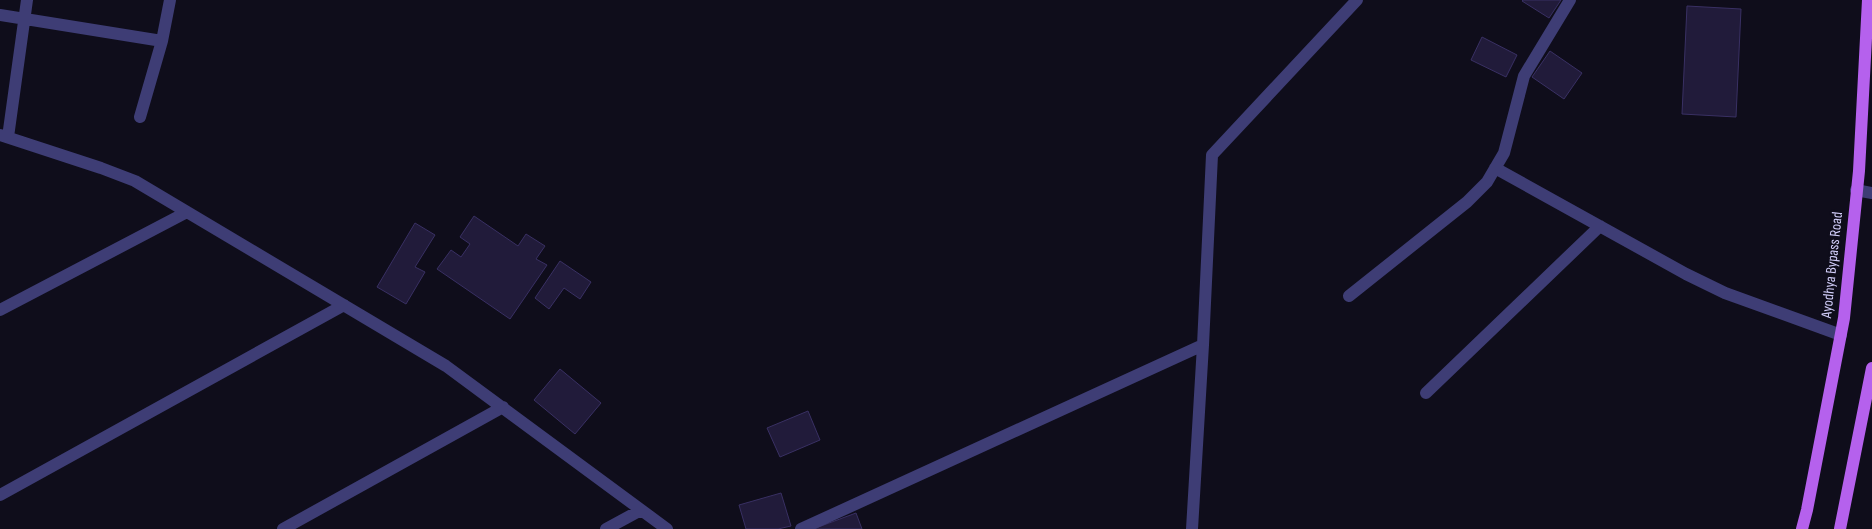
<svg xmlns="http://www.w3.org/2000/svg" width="1872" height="529" font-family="'Sofia Sans Condensed',sans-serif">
<rect width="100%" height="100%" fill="#0f0d1b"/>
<path fill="#211b3a" stroke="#393063" d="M 1523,0 L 1561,0 L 1549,18 L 1522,1 Z
M 1687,6 L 1741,9 L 1736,117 L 1682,114 Z
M 1482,37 L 1517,55 L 1506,77 L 1471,60 Z
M 1550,51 L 1582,73 L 1564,99 L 1532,77 Z
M 474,216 L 518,246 L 526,234 L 545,246 L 536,259 L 547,265 L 510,319 L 437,269 L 451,250 L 461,257 L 470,244 L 460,237 Z
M 415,223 L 435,235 L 415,267 L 425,272 L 406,304 L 377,287 Z
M 560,261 L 591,282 L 580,299 L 564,288 L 549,309 L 535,298 Z
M 560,369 L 601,403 L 575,434 L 534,400 Z
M 808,411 L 820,440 L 780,457 L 767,428 Z
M 781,493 L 791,526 L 778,529 L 746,529 L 739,505 Z
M 856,513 L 862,529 L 813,529 Z"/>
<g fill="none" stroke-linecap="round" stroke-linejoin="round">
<path stroke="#3e3d75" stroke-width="12" d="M 0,15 L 162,41
M 140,117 L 162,41 L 170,0
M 0,135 L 101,168 L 135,181 L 446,366 L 667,529
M 8,137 L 27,0
M 1495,168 L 1686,274 L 1725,293 L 1841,335
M 1856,190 L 1872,193
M 1349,296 L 1467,202 L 1487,182 L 1504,153 L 1524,76 L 1570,0
M 0,310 L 187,212
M 1426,393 L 1600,226
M 0,495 L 344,305
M 283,529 L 503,407
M 606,529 L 641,510
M 801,529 L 1203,345
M 1192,529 L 1203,345 L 1212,155 L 1357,0"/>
<path stroke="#b561ed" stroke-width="12" d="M 1802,529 L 1807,510 L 1844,318 L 1859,171 L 1868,0
M 1840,529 L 1872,368"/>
</g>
<g text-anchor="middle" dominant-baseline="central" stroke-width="4.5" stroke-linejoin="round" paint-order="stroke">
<g font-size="15" fill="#d1cdf9" stroke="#0f0d1b">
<text transform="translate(1832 265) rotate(-84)">Ayodhya Bypass Road</text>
</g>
</g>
</svg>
